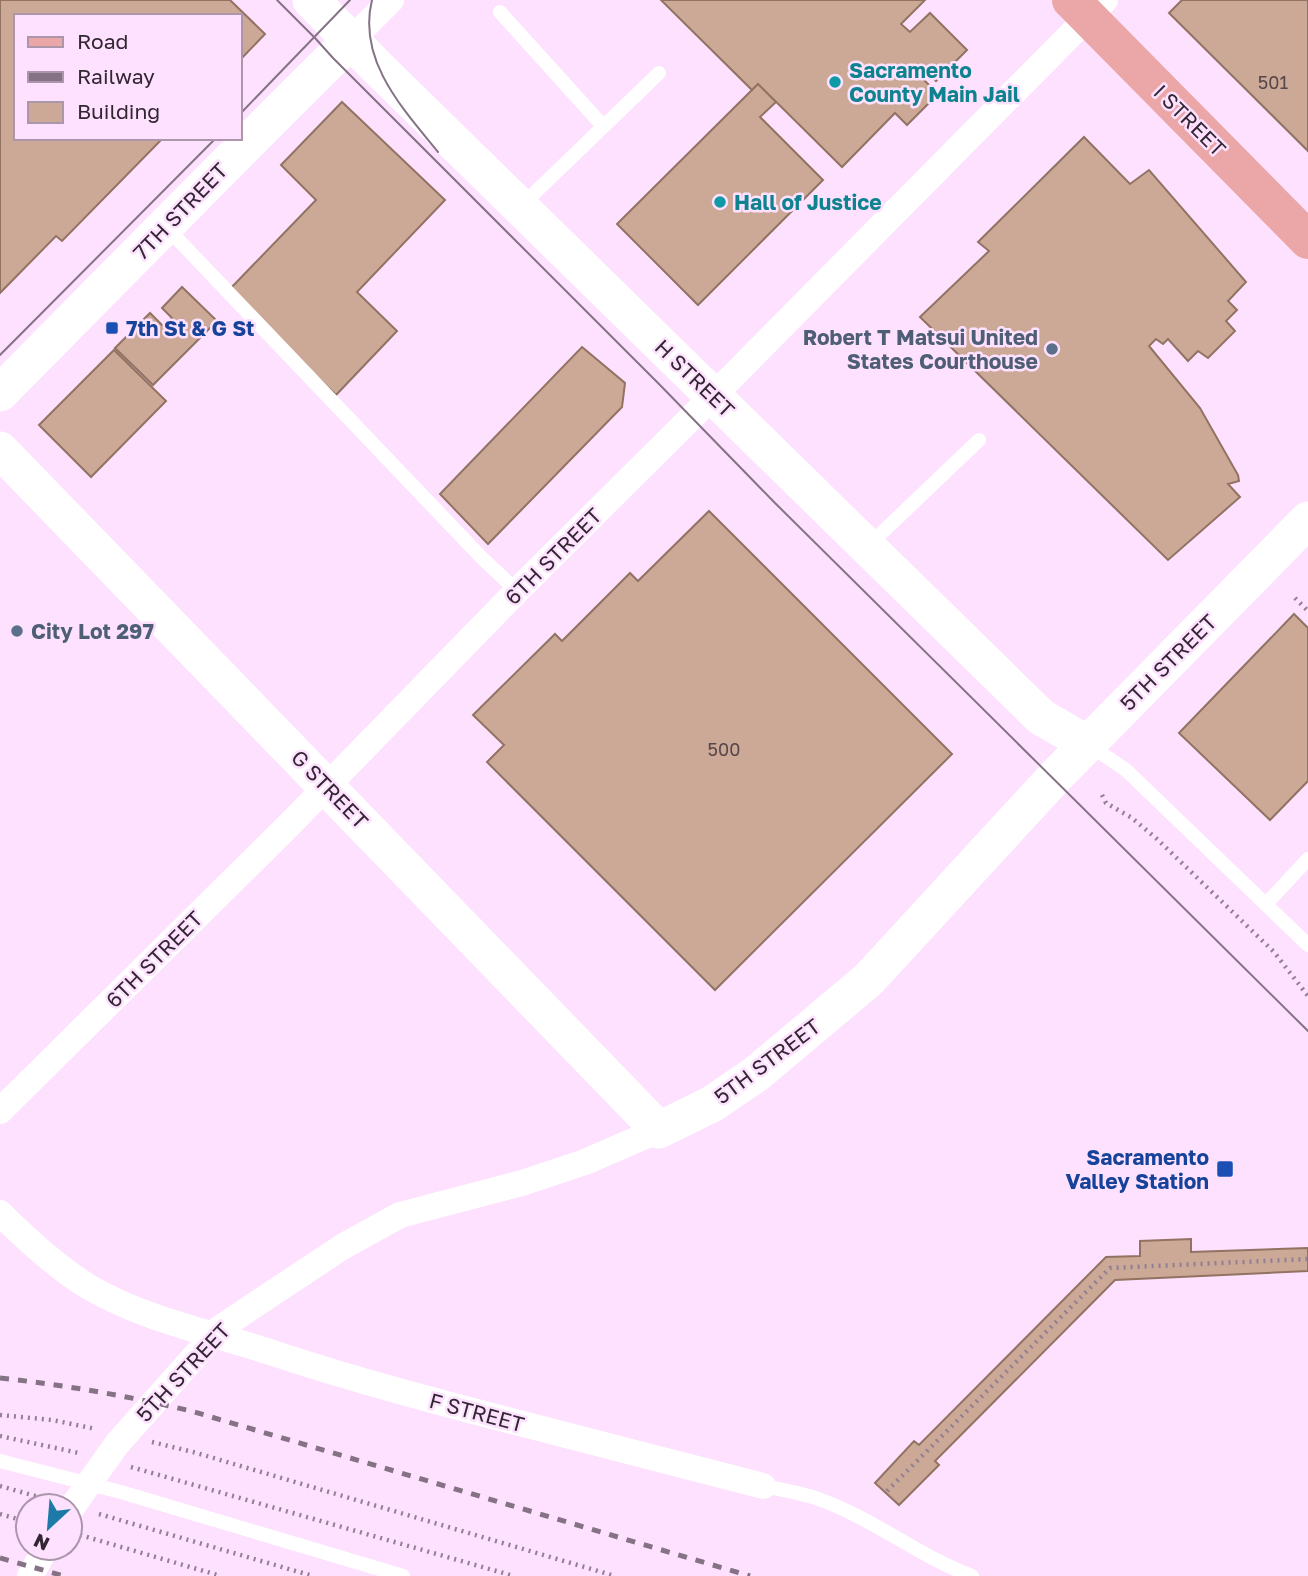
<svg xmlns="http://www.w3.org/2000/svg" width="1308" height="1576" font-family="'Golos Text',sans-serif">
<rect width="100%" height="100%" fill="#fde1fe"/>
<path fill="#cca997" stroke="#927262" stroke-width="2" d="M 0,0 L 230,0 L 265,34 L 240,60 L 240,16 L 16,16 L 16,138 L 163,138 L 62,241 L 56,236 L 0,293 Z
M 661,0 L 925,0 L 901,24 L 910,32 L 930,13 L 967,50 L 936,81 L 926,71 L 921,77 L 938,94 L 907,125 L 895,113 L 842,167 L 758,84 L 752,90 Z
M 1182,0 L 1308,0 L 1308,151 L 1169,13 Z
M 758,84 L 776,102 L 760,117 L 823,180 L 698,305 L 617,224 Z
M 342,102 L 445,200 L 357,292 L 397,331 L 336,395 L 227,292 L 316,200 L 281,165 Z
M 1084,137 L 1130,184 L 1149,170 L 1246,282 L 1228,301 L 1237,310 L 1226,321 L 1235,331 L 1208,358 L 1198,351 L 1188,361 L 1168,339 L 1163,344 L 1156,339 L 1149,346 L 1200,408 L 1238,475 L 1239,481 L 1228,484 L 1240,497 L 1168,560 L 920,317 L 989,251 L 978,242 Z
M 182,287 L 217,321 L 153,385 L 115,348 L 150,313 L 164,327 L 172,318 L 162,308 Z
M 582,347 L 625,383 L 622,407 L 488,544 L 440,494 Z
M 114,350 L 166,401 L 91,477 L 39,425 Z
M 709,511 L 952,754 L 715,990 L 487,762 L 504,745 L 473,715 L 555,634 L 562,641 L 630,573 L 638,581 Z
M 1294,614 L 1308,628 L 1308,781 L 1270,820 L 1179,733 Z
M 1191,1239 L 1191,1252 L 1308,1248 L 1308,1271 L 1115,1280 L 935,1461 L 939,1465 L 899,1505 L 875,1483 L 914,1441 L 919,1445 L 1106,1257 L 1140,1256 L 1140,1241 Z"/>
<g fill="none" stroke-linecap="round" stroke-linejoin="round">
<path stroke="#927f93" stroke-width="4.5" stroke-dasharray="2 5" stroke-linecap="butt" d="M 1295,598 L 1308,611
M 1102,795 L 1106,803 L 1132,818 L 1157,839 L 1274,952 L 1308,996
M 0,1415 L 52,1420 L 96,1429
M 0,1436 L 79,1453
M 152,1442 L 193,1452 L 615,1576
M 131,1467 L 514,1576
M 0,1486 L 46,1499
M 887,1491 L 1110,1268 L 1308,1259
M 0,1514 L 28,1522
M 99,1514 L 313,1576
M 80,1535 L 221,1576"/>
<path stroke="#fff" stroke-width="14" d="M 500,12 L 603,126
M 521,206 L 659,73
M 166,227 L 482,558 L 517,591
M 869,545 L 979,440
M 1089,745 L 1126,770 L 1308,945
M 1266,904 L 1308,859
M 0,1461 L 121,1492 L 403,1576
M 763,1486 C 782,1490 803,1493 821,1500 C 874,1519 920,1557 972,1576"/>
<path stroke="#fff" stroke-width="26" d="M 351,40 L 391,0
M 0,1111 L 289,825 L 517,591 L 713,396 L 1105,0
M 0,1213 C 27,1240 56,1267 89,1287 C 145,1320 212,1333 273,1353 C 357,1381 442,1403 527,1425 C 606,1445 684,1466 763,1486
M 70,1510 L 117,1444 L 220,1328 L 342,1247 L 400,1215 L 522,1183 L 585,1162 L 659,1130
M 30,1576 L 46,1548"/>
<path stroke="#fff" stroke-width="37" d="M 311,0 L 377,67 L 1041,717 L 1088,744
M 0,393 C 117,275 233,156 351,40
M 0,450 L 659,1130 L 712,1104 L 756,1074 L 868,980 L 1054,778 L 1308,520"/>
<path stroke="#eba6a7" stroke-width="38" d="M 1071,0 L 1308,240"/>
<path stroke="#857385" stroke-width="2" d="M 277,0 L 315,38 L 333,58 L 659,384 L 774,502 L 1308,1031
M 372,0 C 357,60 403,109 438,152
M 240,114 L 350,0
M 0,355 L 216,138"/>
<path stroke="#857385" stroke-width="5" stroke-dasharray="9 9" stroke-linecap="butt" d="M 0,1378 C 65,1385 128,1396 191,1411 L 750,1576
M 0,1558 L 64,1576"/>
</g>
<g fill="#0f9aa8" stroke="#fde1fe" stroke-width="2.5">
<circle cx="835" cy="82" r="7"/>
<circle cx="720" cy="202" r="7"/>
</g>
<g fill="#1a4fb4" stroke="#fde1fe" stroke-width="2.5">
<rect x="105" y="321" width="14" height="14" rx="3.5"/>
<rect x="1216" y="1160" width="18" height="18" rx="3.5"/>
</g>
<g fill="#5c6f8a" stroke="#fde1fe" stroke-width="2.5">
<circle cx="1052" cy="349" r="7"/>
<circle cx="17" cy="631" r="7"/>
</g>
<g text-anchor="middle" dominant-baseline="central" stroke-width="5" stroke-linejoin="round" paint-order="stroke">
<g font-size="18" fill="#58474a">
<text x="1273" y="82">501</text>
<text x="724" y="749">500</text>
</g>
<g font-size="21" font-weight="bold" fill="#0d838f" stroke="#fde1fe" text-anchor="start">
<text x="849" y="70">Sacramento<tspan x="849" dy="24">County Main Jail</tspan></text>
<text x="734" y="202">Hall of Justice</text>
</g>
<g font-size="21" fill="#312631" stroke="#fde1fe">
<text transform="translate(1190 120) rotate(45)">I STREET</text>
<text transform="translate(180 211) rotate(-46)">7TH STREET</text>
<text transform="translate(695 378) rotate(44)">H STREET</text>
<text transform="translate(553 556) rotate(-45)">6TH STREET</text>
<text transform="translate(1168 662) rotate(-45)">5TH STREET</text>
<text transform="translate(330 789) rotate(46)">G STREET</text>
<text transform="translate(154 959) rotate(-45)">6TH STREET</text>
<text transform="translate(767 1061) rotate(-37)">5TH STREET</text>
<text transform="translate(183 1372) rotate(-47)">5TH STREET</text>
<text transform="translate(477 1412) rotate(15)">F STREET</text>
</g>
<g font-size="21" font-weight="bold" fill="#164399" stroke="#fde1fe" text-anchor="start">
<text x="126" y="328">7th St &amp; G St</text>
<text x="1209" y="1157" text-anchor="end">Sacramento<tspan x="1209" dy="24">Valley Station</tspan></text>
</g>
<g font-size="21" font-weight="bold" fill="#4e5e75" stroke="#fde1fe" text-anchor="end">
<text x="1038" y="337">Robert T Matsui United<tspan x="1038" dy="24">States Courthouse</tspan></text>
<text x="31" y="631" text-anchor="start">City Lot 297</text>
</g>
</g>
<rect x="14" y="14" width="228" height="126" fill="#fde1fe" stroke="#ab96ac" stroke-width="2"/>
<rect x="28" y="37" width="35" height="10" fill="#eba6a7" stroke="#ab96ac" stroke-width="2"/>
<text x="77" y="49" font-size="21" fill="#312631">Road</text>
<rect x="28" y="72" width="35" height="10" fill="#857385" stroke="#ab96ac" stroke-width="2"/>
<text x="77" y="84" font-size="21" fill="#312631">Railway</text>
<rect x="28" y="102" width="35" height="21" fill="#cca997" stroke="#ab96ac" stroke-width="2"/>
<text x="77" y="119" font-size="21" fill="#312631">Building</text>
<g transform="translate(49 1527) rotate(206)"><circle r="33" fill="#fde1fe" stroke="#ab96ac" stroke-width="2"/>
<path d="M0-5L12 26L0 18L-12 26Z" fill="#1d7aa7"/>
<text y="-10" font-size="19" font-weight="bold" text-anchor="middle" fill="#312631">N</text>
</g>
</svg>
